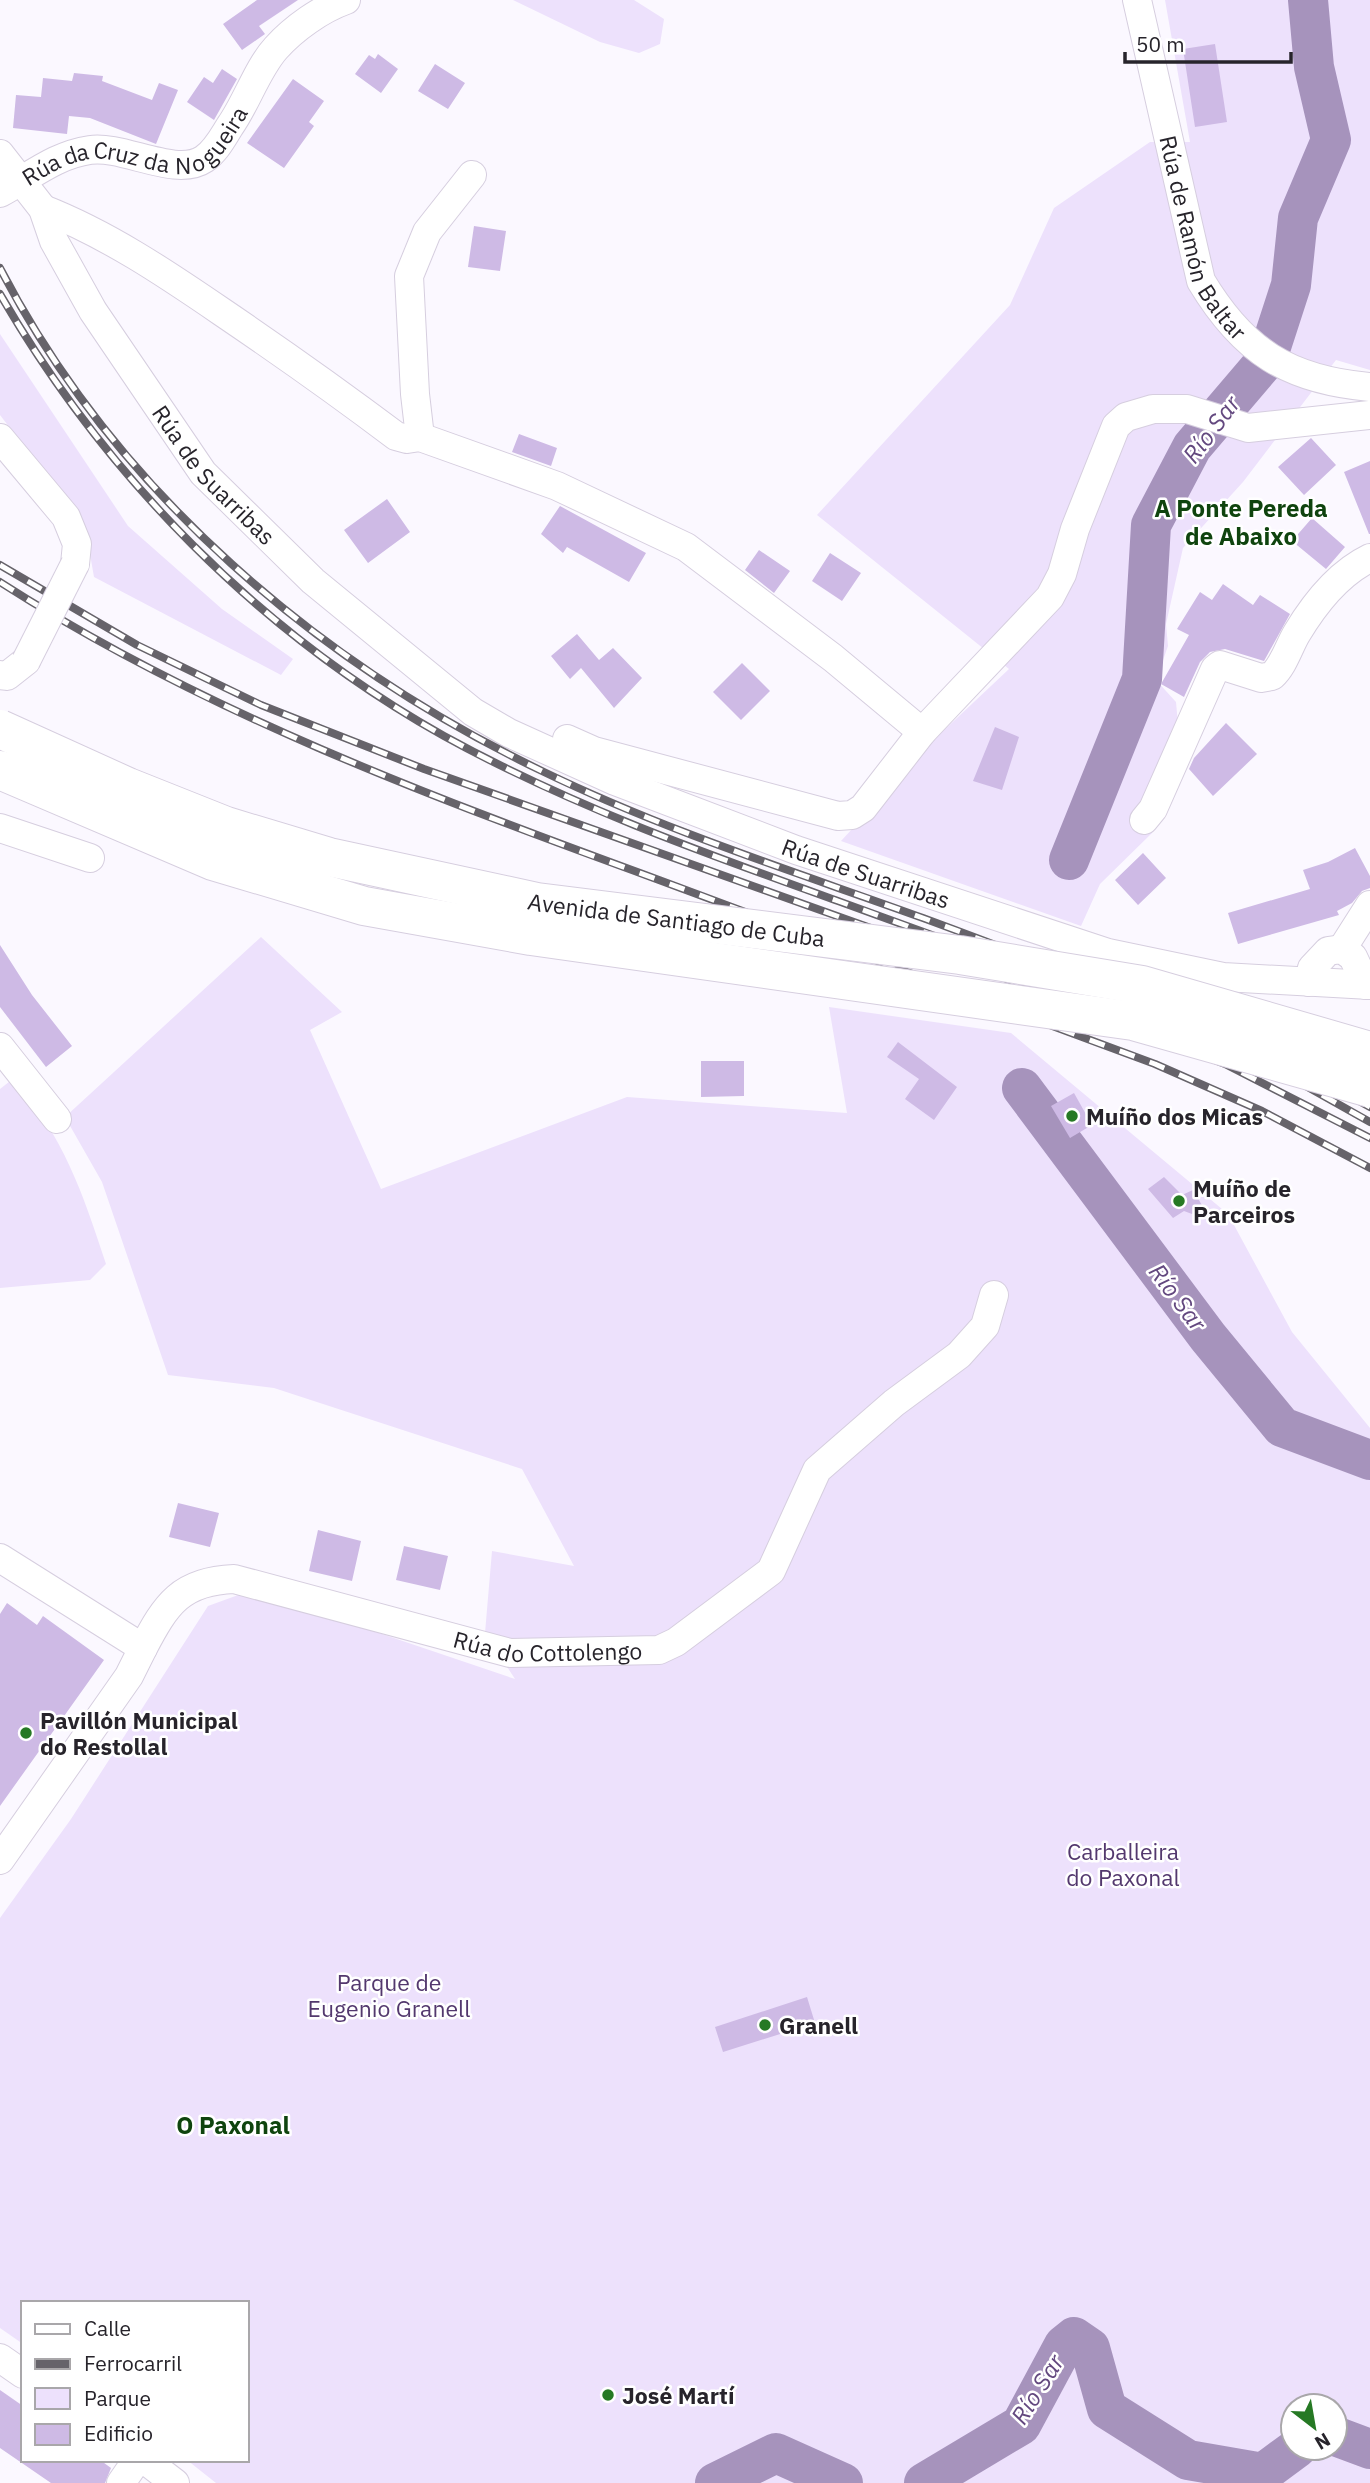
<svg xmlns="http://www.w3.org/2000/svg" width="1370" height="2483" font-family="'IBM Plex Sans',sans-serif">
<rect width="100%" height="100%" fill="#fbf8ff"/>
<path fill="#ede1fc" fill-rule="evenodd" d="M 513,0 L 634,0 L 664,19 L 660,44 L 639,53 L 600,42 Z
M 1165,0 L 1370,0 L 1370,370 L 1336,360 L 1243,482 L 1183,548 L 1166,624 L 1168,646 L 1156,680 L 1176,702 L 1178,724 L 1146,804 L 1152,833 L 1100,884 L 1081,926 L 841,841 L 940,734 L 1009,669 L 817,515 L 1010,305 L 1054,208 L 1150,142 L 1190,142 Z
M 0,334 L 128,526 L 222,609 L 293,659 L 281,675 L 94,577 L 85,526 L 0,415 Z
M 261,937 L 342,1012 L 310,1030 L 381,1189 L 627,1097 L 847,1113 L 829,1007 L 1011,1033 L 1228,1214 L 1292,1332 L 1370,1428 L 1370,2483 L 216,2483 L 187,2460 L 247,2460 L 247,2303 L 23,2303 L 23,2344 L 0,2328 L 0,1918 L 71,1819 L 208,1606 L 252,1590 L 515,1679 L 485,1633 L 492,1551 L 574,1566 L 522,1469 L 274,1388 L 168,1375 L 102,1182 L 65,1117 ZM 1293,2406 L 1335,2406 L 1335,2448 L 1293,2448 Z
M 14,1078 C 65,1141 81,1188 106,1264 L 90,1280 L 0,1288 L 0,1089 Z"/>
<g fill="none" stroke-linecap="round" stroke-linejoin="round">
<path stroke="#a693bc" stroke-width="40" d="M 1069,860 L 1142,679 L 1151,525 L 1192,447 L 1267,359 L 1291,285 L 1298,218 L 1331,140 L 1314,67 L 1308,0
M 1022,1088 L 1208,1337 L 1282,1427 L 1370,1460
M 1335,2436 L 1370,2449
M 715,2483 L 776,2453 L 843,2483
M 924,2483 L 1021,2425 L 1064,2345 L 1074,2337 L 1090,2348 L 1107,2409 L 1188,2460 L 1263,2473 L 1297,2448"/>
</g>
<path fill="#cebae5" d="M 257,0 L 298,0 L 259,26 L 265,34 L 242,50 L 223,24 Z
M 1215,44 L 1227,122 L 1195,127 L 1183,49 Z
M 378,54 L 398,69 L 381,93 L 355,74 L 369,55 L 375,59 Z
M 435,64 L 465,83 L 448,109 L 418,91 Z
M 222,69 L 237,79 L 214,120 L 187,102 L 204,77 L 213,83 Z
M 74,73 L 103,76 L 102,81 L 152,100 L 159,83 L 178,90 L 156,144 L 90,118 L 69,116 L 67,134 L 13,128 L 16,95 L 41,97 L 43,78 L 72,81 Z
M 293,79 L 324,101 L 309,122 L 314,126 L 284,168 L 247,143 Z
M 474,226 L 506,231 L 500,271 L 468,267 Z
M 519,434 L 557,448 L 551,466 L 512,452 Z
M 1311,438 L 1336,465 L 1304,495 L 1278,467 Z
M 1370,461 L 1370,534 L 1369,534 L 1344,472 Z
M 387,499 L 410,532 L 368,563 L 344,530 Z
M 560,506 L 646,553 L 629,582 L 567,547 L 563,553 L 541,534 Z
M 1312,518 L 1345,547 L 1326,569 L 1292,541 Z
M 759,550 L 790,571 L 774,593 L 745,570 Z
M 830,553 L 861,573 L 842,601 L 812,581 Z
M 1223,584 L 1253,605 L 1260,595 L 1290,614 L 1264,661 L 1225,649 L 1210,652 L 1200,662 L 1184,697 L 1161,684 L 1189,635 L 1177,629 L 1200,592 L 1212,600 Z
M 577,634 L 599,660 L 613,648 L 642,678 L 614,708 L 581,668 L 570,679 L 551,656 Z
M 742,663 L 770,691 L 741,720 L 713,692 Z
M 1226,723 L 1257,754 L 1213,796 L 1189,769 L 1194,758 Z
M 995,727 L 1019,737 L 1002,790 L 973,781 Z
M 1355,848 L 1370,876 L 1370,888 L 1362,891 L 1352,903 L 1337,911 L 1339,915 L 1238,944 L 1228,913 L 1310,889 L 1303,870 L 1328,862 Z
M 1143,853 L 1166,878 L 1138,905 L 1115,880 Z
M 0,945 L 32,995 L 72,1046 L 46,1067 L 0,1007 Z
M 898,1042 L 957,1087 L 934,1120 L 905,1099 L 919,1079 L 887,1057 Z
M 701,1061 L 744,1061 L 744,1096 L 701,1097 Z
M 1074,1093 L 1092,1125 L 1070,1138 L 1051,1106 Z
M 1164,1177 L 1182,1195 L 1193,1190 L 1203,1207 L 1192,1214 L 1184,1211 L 1173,1218 L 1148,1189 Z
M 178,1503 L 219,1513 L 210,1547 L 169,1537 Z
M 318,1530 L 361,1541 L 352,1581 L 309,1571 Z
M 404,1546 L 448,1556 L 440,1590 L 396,1580 Z
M 7,1603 L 37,1625 L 43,1616 L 104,1660 L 0,1806 L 0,1614 Z
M 807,1997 L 815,2023 L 723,2052 L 715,2027 Z
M 0,2390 L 23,2406 L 23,2460 L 100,2460 L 111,2468 L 105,2483 L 51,2483 L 0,2448 Z"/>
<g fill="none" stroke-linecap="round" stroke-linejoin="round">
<defs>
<g id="minor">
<path id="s1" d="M 1137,0 L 1201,281 C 1243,351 1288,380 1370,387"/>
<path id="s2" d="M 0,154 L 43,209 L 54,241 L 93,311 L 203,473 L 313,581 L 473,712 L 509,733 L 615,781 L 796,850 L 1108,953 L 1223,977 L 1370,985"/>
<path id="s3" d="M 0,193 C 30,177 55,155 90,150 C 123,145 176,178 204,159 C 216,151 223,137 230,126 C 247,102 257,69 276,48 C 294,28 321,9 346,0"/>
<path d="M 43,209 C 107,234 165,273 222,312 C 281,352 339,393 396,436 L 407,439 L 420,437 L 557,486 L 686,547 L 833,658 L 922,732"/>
<path d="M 420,437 L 415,394 L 409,276 L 427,232 L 472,175"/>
<path d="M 0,438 L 66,517 L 77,544 L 75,564"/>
<path d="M 0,675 L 7,676 L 26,661"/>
<path d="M 567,739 L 594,751 L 838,816 L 852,815 L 863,808 L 922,732 L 1050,597 L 1062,574 L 1075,529 L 1116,426 L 1126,417 L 1153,409 L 1187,409 L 1248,428 L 1370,415"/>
<path d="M 1144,820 L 1153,809 L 1215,669 L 1220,665 L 1261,678 L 1272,676 C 1284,665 1289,646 1297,633 C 1315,603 1339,573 1370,558"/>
<path d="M 0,828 L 90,858"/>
<path d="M 1342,949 L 1370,905"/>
<path d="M 1309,982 L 1312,968 L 1328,951 L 1342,949 L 1353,957 L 1366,985"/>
<path d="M 0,1047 L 57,1119"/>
<path id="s4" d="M 0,1558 L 143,1648 C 166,1604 181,1581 234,1579 L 510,1653 L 659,1650 L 676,1642 L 771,1571 L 817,1470 L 894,1403 L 959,1355 L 985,1326 L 994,1295"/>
<path d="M 0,1860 L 129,1676 L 143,1648"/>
<path d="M 0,2358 L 23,2374"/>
<path d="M 145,2460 L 175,2483"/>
<path d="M 121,2483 L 137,2460"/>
</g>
</defs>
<use href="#minor" stroke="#d6cedf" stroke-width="30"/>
<use href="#minor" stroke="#fff" stroke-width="28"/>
<defs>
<path id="rail" d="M 0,268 C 116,492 319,664 544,772 C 666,831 796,872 923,918 C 1021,954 1117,992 1214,1028 L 1289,1062 L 1370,1107
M 0,294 C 105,476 260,633 444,736 C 569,805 704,853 838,901 C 936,936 1033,972 1130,1007
M 0,565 L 137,645 L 261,705 L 424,769 L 924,947 L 1225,1064 L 1370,1138
M 0,582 C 204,713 432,797 659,880 C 824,941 990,1003 1155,1064 L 1262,1111 L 1370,1168
M 1208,1037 L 1281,1072 L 1370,1122"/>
</defs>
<use href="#rail" stroke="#66636a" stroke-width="8"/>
<use href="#rail" stroke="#fff" stroke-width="5" stroke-dasharray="16" stroke-linecap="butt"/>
<defs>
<path id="minor-bridge" d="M 26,661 L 75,564"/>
<g id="highway-bridge">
<path id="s5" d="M 0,729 L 128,787 L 226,826 L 329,857 L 537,902 L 960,955 L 1142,985 L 1370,1051"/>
<path d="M 0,770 L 213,861 L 364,906 L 531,936 L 1133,1021 L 1370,1088"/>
</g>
</defs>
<use href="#minor-bridge" stroke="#d6cedf" stroke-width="30" stroke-linecap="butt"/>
<use href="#highway-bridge" stroke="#d6cedf" stroke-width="40" stroke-linecap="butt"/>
<use href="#minor-bridge" stroke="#fff" stroke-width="28"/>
<use href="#highway-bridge" stroke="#fff" stroke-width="38"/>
</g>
<g fill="#267924" stroke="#fff" stroke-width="2.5">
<circle cx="1072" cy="1116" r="7"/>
<circle cx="1179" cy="1201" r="7"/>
<circle cx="26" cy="1733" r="7"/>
<circle cx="765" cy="2025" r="7"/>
<circle cx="608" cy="2395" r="7"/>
</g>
<g text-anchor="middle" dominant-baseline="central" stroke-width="5" stroke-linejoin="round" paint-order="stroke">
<g font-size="23" fill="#27242b" stroke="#fff">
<text stroke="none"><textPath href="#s3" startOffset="154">Rúa da Cruz da Nogueira</textPath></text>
<text stroke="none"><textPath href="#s1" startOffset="248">Rúa de Ramón Baltar</textPath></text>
<text stroke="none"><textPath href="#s2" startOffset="388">Rúa de Suarribas</textPath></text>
<text stroke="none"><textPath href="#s2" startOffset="1166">Rúa de Suarribas</textPath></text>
<text stroke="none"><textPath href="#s5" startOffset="707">Avenida de Santiago de Cuba</textPath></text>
<text stroke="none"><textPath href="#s4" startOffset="614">Rúa do Cottolengo</textPath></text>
</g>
<g font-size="23" font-weight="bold" fill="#27242b" stroke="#fff" text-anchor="start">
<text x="1086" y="1116">Muíño dos Micas</text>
<text x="1193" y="1188">Muíño de<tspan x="1193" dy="26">Parceiros</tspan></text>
<text x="40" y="1720">Pavillón Municipal<tspan x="40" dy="26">do Restollal</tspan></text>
<text x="779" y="2025">Granell</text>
<text x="622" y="2395">José Martí</text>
</g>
<g font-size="23" fill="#53386e" stroke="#fff">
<text x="1123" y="1851">Carballeira<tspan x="1123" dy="26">do Paxonal</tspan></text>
<text x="389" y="1982">Parque de<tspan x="389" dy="26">Eugenio Granell</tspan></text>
</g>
<g font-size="24" font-style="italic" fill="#63487f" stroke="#fff">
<text transform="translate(1211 429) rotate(-53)">Río Sar</text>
<text transform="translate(1178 1297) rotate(53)">Río Sar</text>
<text transform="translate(1037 2389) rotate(-58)">Río Sar</text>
</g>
<g font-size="24" font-weight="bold" fill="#0f440e" stroke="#fff">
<text x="1241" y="508">A Ponte Pereda<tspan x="1241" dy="28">de Abaixo</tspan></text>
<text x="233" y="2125">O Paxonal</text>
</g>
</g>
<rect x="21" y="2301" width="228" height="161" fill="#ffffff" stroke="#a9a7aa" stroke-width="2"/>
<rect x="35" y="2324" width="35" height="10" fill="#ffffff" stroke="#a9a7aa" stroke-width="2"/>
<text x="84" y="2336" font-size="21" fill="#27242b">Calle</text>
<rect x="35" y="2359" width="35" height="10" fill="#66636a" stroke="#a9a7aa" stroke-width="2"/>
<text x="84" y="2371" font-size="21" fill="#27242b">Ferrocarril</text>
<rect x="35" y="2388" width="35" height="21" fill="#ede1fc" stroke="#a9a7aa" stroke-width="2"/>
<text x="84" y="2406" font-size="21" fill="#27242b">Parque</text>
<rect x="35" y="2424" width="35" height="21" fill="#cebae5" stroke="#a9a7aa" stroke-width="2"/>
<text x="84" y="2441" font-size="21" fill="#27242b">Edificio</text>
<g transform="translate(1314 2427) rotate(149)"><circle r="33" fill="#ffffff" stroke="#a9a7aa" stroke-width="2"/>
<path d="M0-5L12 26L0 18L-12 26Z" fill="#267924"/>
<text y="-10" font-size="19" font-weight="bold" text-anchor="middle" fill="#27242b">N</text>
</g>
<path d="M1125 52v10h166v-10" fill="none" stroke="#27242b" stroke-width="3.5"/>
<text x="1136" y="52" font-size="21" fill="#27242b" stroke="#ffffff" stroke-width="5" paint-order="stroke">50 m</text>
</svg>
